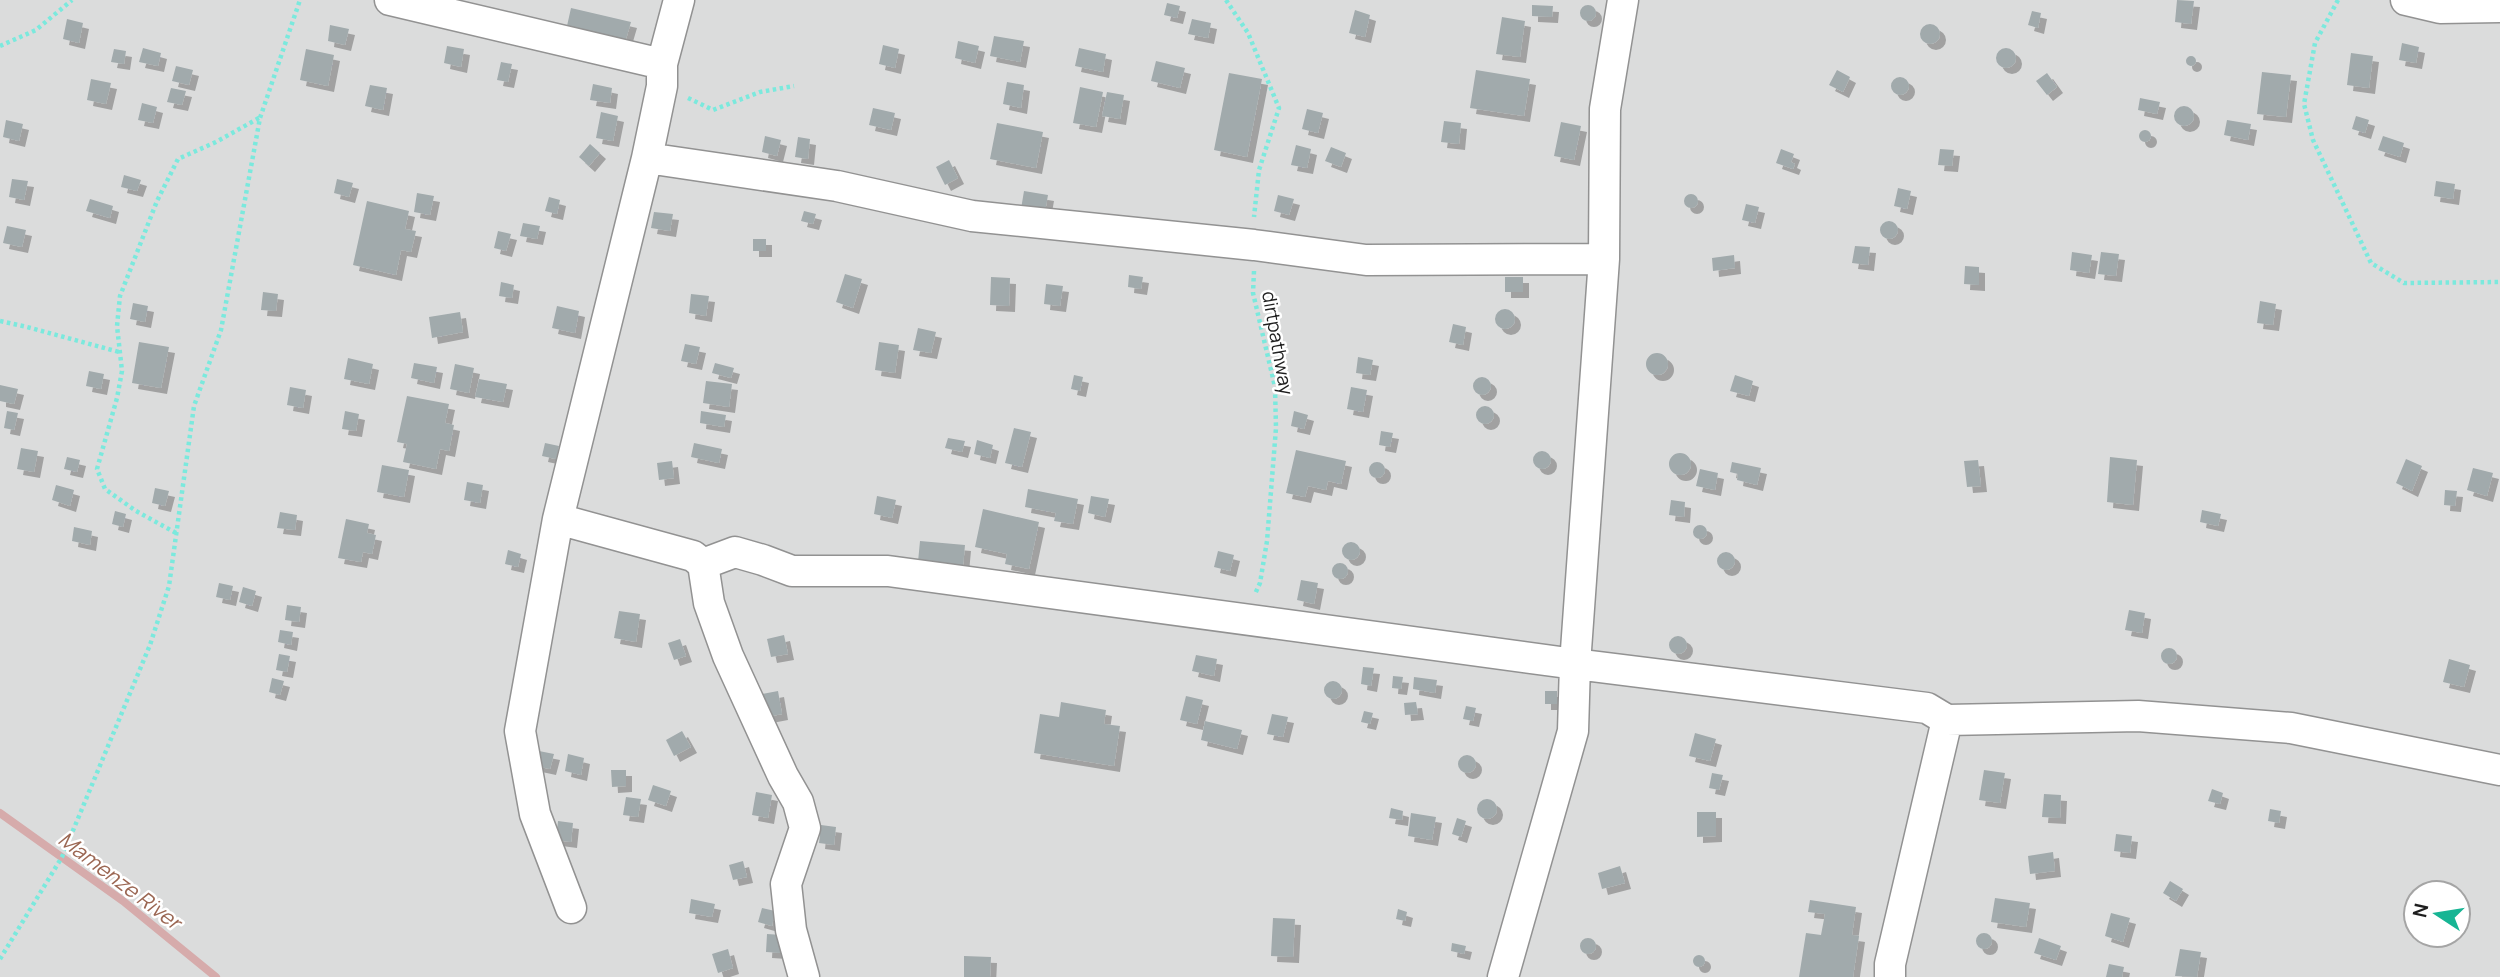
<svg xmlns="http://www.w3.org/2000/svg" width="2500" height="977" font-family="Manrope,sans-serif">
<defs>
<filter id="shadow"><feDropShadow dx="6" dy="6" stdDeviation="0" flood-color="#0004"/></filter>
</defs>
<rect width="100%" height="100%" fill="#e5eaee"/>
<path fill="#dbdcdc" fill-rule="evenodd" d="M 0,0 L 2500,0 L 2500,977 L 0,977 ZM 2416,893 L 2458,893 L 2458,935 L 2416,935 Z"/>
<g fill="none" stroke-linecap="round" stroke-linejoin="round">
<path stroke="#d6abab" stroke-width="8" d="M 0,813 L 123,901 L 216,977"/>
</g>
<path fill="#a1aaac" filter="url(#shadow)" d="M 2177,0 L 2194,1 L 2191,24 L 2175,22 Z
M 1167,3 L 1180,6 L 1177,18 L 1164,15 Z
M1580 13a8 8 0 1 1 16 0a8 8 0 1 1-16 0Z
M 1532,5 L 1553,6 L 1552,17 L 1532,16 Z
M 571,8 L 631,22 L 626,39 L 567,26 Z
M 1355,10 L 1370,15 L 1365,37 L 1349,33 Z
M 2032,11 L 2041,13 L 2038,28 L 2028,25 Z
M 1502,17 L 1525,21 L 1520,57 L 1496,54 Z
M 67,19 L 83,23 L 79,43 L 63,39 Z
M 1192,19 L 1211,23 L 1208,38 L 1188,34 Z
M1920 34a10 10 0 1 1 20 0a10 10 0 1 1-20 0Z
M 330,25 L 349,29 L 345,45 L 328,41 Z
M 994,36 L 1024,41 L 1020,62 L 990,56 Z
M 958,41 L 979,46 L 975,63 L 955,58 Z
M 2402,43 L 2419,47 L 2416,63 L 2399,60 Z
M 883,45 L 899,49 L 895,68 L 879,64 Z
M 447,46 L 464,49 L 461,67 L 444,63 Z
M 143,48 L 161,53 L 158,66 L 139,62 Z
M 1079,48 L 1106,54 L 1103,72 L 1075,66 Z
M1996 58a10 10 0 1 1 20 0a10 10 0 1 1-20 0Z
M 114,49 L 126,51 L 124,64 L 111,62 Z
M 306,49 L 334,55 L 328,86 L 300,80 Z
M 2351,53 L 2373,56 L 2369,88 L 2347,85 Z
M2186 61a5 5 0 1 1 10 0a5 5 0 1 1-10 0Z
M 1156,61 L 1185,68 L 1180,88 L 1151,81 Z
M 501,62 L 512,64 L 508,82 L 497,80 Z
M 176,66 L 193,70 L 189,85 L 172,81 Z
M 1476,70 L 1530,79 L 1524,116 L 1470,108 Z
M 1837,70 L 1850,77 L 1843,92 L 1829,85 Z
M 2262,72 L 2291,75 L 2286,117 L 2257,114 Z
M 1229,73 L 1262,79 L 1247,157 L 1214,150 Z
M 2047,73 L 2057,87 L 2047,95 L 2036,81 Z
M1891 86a9 9 0 1 1 18 0a9 9 0 1 1-18 0Z
M 91,79 L 111,83 L 106,104 L 87,100 Z
M 1007,82 L 1024,85 L 1021,108 L 1003,104 Z
M 593,84 L 612,88 L 610,103 L 590,100 Z
M 370,85 L 387,88 L 383,110 L 365,106 Z
M 1080,87 L 1103,92 L 1096,127 L 1073,123 Z
M 171,88 L 186,91 L 182,105 L 167,102 Z
M 1107,92 L 1124,95 L 1120,119 L 1102,116 Z
M 2140,98 L 2160,102 L 2157,114 L 2138,110 Z
M 142,103 L 157,107 L 153,123 L 138,120 Z
M2174 116a10 10 0 1 1 20 0a10 10 0 1 1-20 0Z
M 873,108 L 895,113 L 891,130 L 869,125 Z
M 1307,109 L 1323,113 L 1318,133 L 1302,129 Z
M 601,112 L 618,116 L 613,141 L 596,138 Z
M 2356,116 L 2369,120 L 2365,133 L 2352,129 Z
M 6,120 L 23,124 L 19,141 L 3,137 Z
M 2227,120 L 2251,124 L 2248,140 L 2224,135 Z
M 1444,121 L 1461,123 L 1459,144 L 1441,142 Z
M 1561,122 L 1581,126 L 1574,160 L 1554,156 Z
M 997,123 L 1043,132 L 1036,168 L 990,159 Z
M2139 136a6 6 0 1 1 12 0a6 6 0 1 1-12 0Z
M 765,136 L 781,140 L 777,156 L 762,152 Z
M 2383,136 L 2404,143 L 2400,157 L 2378,150 Z
M 798,137 L 810,139 L 808,159 L 795,157 Z
M 590,144 L 600,153 L 589,166 L 579,157 Z
M 1296,145 L 1311,149 L 1307,168 L 1291,165 Z
M 1331,147 L 1346,153 L 1341,167 L 1325,161 Z
M 1781,149 L 1794,154 L 1791,162 L 1795,164 L 1793,169 L 1776,163 Z
M 1940,149 L 1954,150 L 1952,166 L 1938,165 Z
M 949,160 L 958,178 L 945,185 L 936,167 Z
M 124,175 L 141,180 L 137,191 L 121,187 Z
M 12,179 L 28,181 L 24,200 L 9,197 Z
M 337,179 L 353,183 L 349,197 L 334,193 Z
M 2436,181 L 2455,184 L 2453,199 L 2434,196 Z
M 1898,188 L 1911,191 L 1907,209 L 1894,206 Z
M 1024,191 L 1048,195 L 1045,212 L 1021,209 Z
M 417,193 L 434,196 L 430,215 L 414,212 Z
M1684 201a7 7 0 1 1 14 0a7 7 0 1 1-14 0Z
M 1278,195 L 1294,199 L 1289,215 L 1274,211 Z
M 549,197 L 560,200 L 557,214 L 545,211 Z
M 90,199 L 113,206 L 110,218 L 86,211 Z
M 367,201 L 409,211 L 405,229 L 416,231 L 411,252 L 401,250 L 396,275 L 353,265 Z
M 1746,204 L 1759,207 L 1755,223 L 1742,220 Z
M 804,211 L 816,214 L 813,224 L 801,221 Z
M 654,212 L 673,214 L 670,231 L 651,228 Z
M1880 230a9 9 0 1 1 18 0a9 9 0 1 1-18 0Z
M 523,223 L 540,226 L 537,239 L 520,236 Z
M 7,226 L 26,230 L 22,247 L 3,243 Z
M 498,231 L 511,234 L 506,251 L 494,248 Z
M 753,239 L 766,239 L 766,251 L 753,251 Z
M 1855,246 L 1870,247 L 1868,265 L 1852,263 Z
M 2072,252 L 2092,255 L 2089,273 L 2070,270 Z
M 2101,252 L 2119,254 L 2116,276 L 2098,274 Z
M 1734,255 L 1735,268 L 1713,271 L 1712,258 Z
M 1965,266 L 1979,267 L 1979,285 L 1964,284 Z
M 845,274 L 862,279 L 853,308 L 836,302 Z
M 1129,275 L 1143,277 L 1141,289 L 1128,287 Z
M 991,277 L 1010,278 L 1009,306 L 990,305 Z
M 1505,277 L 1523,277 L 1523,292 L 1505,292 Z
M 501,282 L 514,285 L 512,298 L 499,296 Z
M 1046,284 L 1063,286 L 1060,306 L 1044,304 Z
M 263,292 L 278,294 L 276,311 L 261,310 Z
M 691,294 L 709,296 L 706,316 L 689,313 Z
M 2260,301 L 2276,304 L 2273,325 L 2257,323 Z
M 133,303 L 148,306 L 145,322 L 130,319 Z
M 557,306 L 579,311 L 575,333 L 552,328 Z
M1495 319a10 10 0 1 1 20 0a10 10 0 1 1-20 0Z
M 460,312 L 463,332 L 432,338 L 429,317 Z
M 1453,324 L 1466,327 L 1463,345 L 1449,342 Z
M 918,328 L 936,332 L 931,353 L 913,350 Z
M 139,342 L 169,347 L 161,388 L 132,383 Z
M 879,342 L 899,345 L 895,373 L 875,370 Z
M 685,344 L 700,347 L 696,364 L 681,361 Z
M1646 364a11 11 0 1 1 22 0a11 11 0 1 1-22 0Z
M 1358,357 L 1373,360 L 1370,375 L 1356,373 Z
M 348,358 L 373,364 L 369,384 L 344,379 Z
M 414,363 L 437,367 L 434,383 L 411,378 Z
M 715,363 L 734,368 L 731,378 L 712,373 Z
M 455,364 L 474,368 L 469,393 L 450,389 Z
M 89,371 L 104,374 L 101,389 L 86,386 Z
M 1074,375 L 1083,377 L 1080,391 L 1071,389 Z
M 1735,375 L 1753,381 L 1749,396 L 1730,391 Z
M1473 386a9 9 0 1 1 18 0a9 9 0 1 1-18 0Z
M 479,379 L 507,384 L 503,402 L 475,397 Z
M 706,381 L 732,384 L 729,407 L 703,403 Z
M 0,385 L 18,389 L 14,404 L 0,401 Z
M 290,387 L 306,390 L 303,408 L 287,405 Z
M 1351,387 L 1367,390 L 1363,412 L 1347,409 Z
M 407,396 L 449,404 L 445,423 L 454,425 L 449,451 L 440,449 L 436,469 L 403,462 L 407,444 L 397,442 Z
M1476 415a9 9 0 1 1 18 0a9 9 0 1 1-18 0Z
M 7,411 L 18,413 L 14,430 L 4,428 Z
M 345,411 L 359,414 L 356,431 L 342,429 Z
M 701,411 L 726,415 L 724,427 L 700,423 Z
M 1294,411 L 1308,415 L 1304,429 L 1291,426 Z
M 1014,428 L 1031,432 L 1022,467 L 1005,463 Z
M 1381,431 L 1393,433 L 1390,447 L 1379,445 Z
M 948,438 L 965,441 L 962,452 L 945,448 Z
M 977,440 L 993,445 L 990,458 L 974,454 Z
M 545,443 L 559,446 L 556,459 L 542,456 Z
M 694,443 L 722,449 L 719,463 L 691,457 Z
M 21,448 L 38,451 L 34,472 L 17,469 Z
M 1296,450 L 1346,461 L 1341,484 L 1328,481 L 1326,490 L 1308,486 L 1305,497 L 1286,493 Z
M1533 460a9 9 0 1 1 18 0a9 9 0 1 1-18 0Z
M1669 464a11 11 0 1 1 22 0a11 11 0 1 1-22 0Z
M 67,457 L 80,460 L 77,472 L 64,469 Z
M 2110,457 L 2137,460 L 2133,505 L 2107,502 Z
M 2406,459 L 2422,466 L 2412,491 L 2396,483 Z
M 1978,460 L 1981,486 L 1967,487 L 1964,461 Z
M 672,461 L 674,478 L 659,480 L 657,463 Z
M 1732,462 L 1761,468 L 1757,485 L 1737,480 L 1738,474 L 1730,472 Z
M1369 470a8 8 0 1 1 16 0a8 8 0 1 1-16 0Z
M 382,465 L 409,470 L 404,497 L 377,492 Z
M 2473,468 L 2493,473 L 2487,496 L 2467,490 Z
M 1700,469 L 1718,473 L 1715,490 L 1696,486 Z
M 467,482 L 483,485 L 480,503 L 464,500 Z
M 56,485 L 74,490 L 70,506 L 52,500 Z
M 155,488 L 169,491 L 165,506 L 152,503 Z
M 1028,489 L 1078,499 L 1073,524 L 1054,521 L 1056,513 L 1025,507 Z
M 2445,490 L 2457,491 L 2455,506 L 2444,505 Z
M 877,496 L 896,500 L 892,518 L 874,514 Z
M 1091,496 L 1109,499 L 1105,517 L 1088,513 Z
M 1671,500 L 1685,502 L 1684,517 L 1669,515 Z
M 983,509 L 1039,522 L 1029,569 L 1005,564 L 1007,554 L 975,547 Z
M 2202,510 L 2221,514 L 2218,526 L 2200,522 Z
M 115,511 L 126,514 L 123,527 L 112,524 Z
M 280,512 L 297,515 L 295,530 L 277,528 Z
M 346,519 L 369,524 L 367,533 L 376,535 L 372,554 L 363,552 L 361,562 L 338,558 Z
M1693 532a7 7 0 1 1 14 0a7 7 0 1 1-14 0Z
M 74,527 L 92,531 L 90,545 L 72,541 Z
M 920,541 L 965,545 L 963,566 L 918,562 Z
M1342 551a9 9 0 1 1 18 0a9 9 0 1 1-18 0Z
M 508,550 L 521,554 L 518,567 L 505,564 Z
M 1218,551 L 1234,555 L 1230,571 L 1214,567 Z
M1717 561a9 9 0 1 1 18 0a9 9 0 1 1-18 0Z
M1332 571a8 8 0 1 1 16 0a8 8 0 1 1-16 0Z
M 1301,580 L 1318,583 L 1314,604 L 1297,600 Z
M 219,583 L 233,586 L 230,600 L 216,597 Z
M 243,587 L 256,591 L 252,606 L 239,602 Z
M 287,605 L 301,607 L 299,622 L 285,620 Z
M 2129,610 L 2145,613 L 2142,633 L 2125,630 Z
M 619,611 L 640,614 L 636,642 L 614,638 Z
M 280,630 L 293,632 L 291,645 L 278,642 Z
M 784,635 L 788,654 L 771,657 L 767,639 Z
M1669 645a9 9 0 1 1 18 0a9 9 0 1 1-18 0Z
M 680,639 L 686,656 L 674,660 L 668,643 Z
M2161 656a8 8 0 1 1 16 0a8 8 0 1 1-16 0Z
M 279,654 L 290,656 L 287,672 L 276,670 Z
M 1196,655 L 1217,659 L 1214,676 L 1192,671 Z
M 2449,659 L 2470,665 L 2464,687 L 2443,682 Z
M 1363,667 L 1374,668 L 1371,686 L 1361,684 Z
M 1393,676 L 1403,677 L 1401,689 L 1392,688 Z
M 1414,677 L 1437,680 L 1435,693 L 1413,689 Z
M 272,678 L 284,681 L 280,695 L 269,692 Z
M1324 690a9 9 0 1 1 18 0a9 9 0 1 1-18 0Z
M 778,691 L 782,714 L 761,718 L 757,695 Z
M 1545,691 L 1557,691 L 1557,704 L 1545,704 Z
M 1186,696 L 1203,700 L 1197,724 L 1180,720 Z
M 1061,702 L 1106,710 L 1104,724 L 1120,726 L 1114,766 L 1034,753 L 1040,714 L 1059,717 Z
M 1416,702 L 1418,714 L 1405,715 L 1404,703 Z
M 1466,706 L 1476,708 L 1473,721 L 1463,719 Z
M 1364,711 L 1373,713 L 1370,724 L 1361,722 Z
M 1272,714 L 1288,717 L 1283,737 L 1267,734 Z
M 1205,721 L 1242,730 L 1237,749 L 1201,740 Z
M 682,731 L 691,747 L 674,756 L 666,740 Z
M 1695,733 L 1716,739 L 1710,761 L 1689,756 Z
M 539,751 L 554,754 L 550,769 L 536,766 Z
M 568,754 L 584,758 L 581,775 L 565,771 Z
M1458 764a9 9 0 1 1 18 0a9 9 0 1 1-18 0Z
M 611,770 L 626,770 L 626,786 L 612,787 Z
M 1984,770 L 2005,773 L 2000,803 L 1979,800 Z
M 1712,773 L 1723,775 L 1719,790 L 1709,788 Z
M 653,785 L 671,791 L 666,806 L 648,800 Z
M 2212,789 L 2223,793 L 2220,804 L 2208,801 Z
M 756,792 L 772,795 L 768,818 L 752,815 Z
M 2044,794 L 2061,795 L 2060,818 L 2042,817 Z
M 626,797 L 641,799 L 638,817 L 623,815 Z
M1477 809a10 10 0 1 1 20 0a10 10 0 1 1-20 0Z
M 1391,808 L 1403,811 L 1402,820 L 1389,818 Z
M 2270,809 L 2281,811 L 2279,823 L 2268,821 Z
M 1697,812 L 1716,812 L 1716,836 L 1697,837 Z
M 1411,813 L 1436,817 L 1432,840 L 1408,836 Z
M 1457,818 L 1466,821 L 1461,837 L 1452,834 Z
M 558,821 L 573,823 L 571,842 L 556,840 Z
M 821,825 L 836,827 L 834,845 L 819,843 Z
M 2116,834 L 2132,836 L 2130,853 L 2114,851 Z
M 2053,852 L 2055,871 L 2030,874 L 2028,856 Z
M 743,861 L 747,877 L 733,880 L 729,865 Z
M 1620,866 L 1625,883 L 1602,889 L 1598,873 Z
M 2170,881 L 2183,889 L 2176,901 L 2163,893 Z
M 1995,898 L 2030,903 L 2026,927 L 1991,922 Z
M 691,899 L 715,904 L 712,917 L 689,913 Z
M 1810,900 L 1856,907 L 1852,935 L 1859,936 L 1853,977 L 1799,977 L 1806,933 L 1821,935 L 1825,914 L 1808,912 Z
M 762,908 L 775,911 L 772,926 L 758,922 Z
M 1398,909 L 1407,912 L 1405,921 L 1396,919 Z
M 2111,913 L 2130,918 L 2123,942 L 2105,936 Z
M 1273,918 L 1295,919 L 1293,957 L 1271,956 Z
M1976 941a8 8 0 1 1 16 0a8 8 0 1 1-16 0Z
M 767,934 L 782,935 L 781,953 L 766,952 Z
M 2039,938 L 2061,946 L 2056,960 L 2034,953 Z
M1580 946a8 8 0 1 1 16 0a8 8 0 1 1-16 0Z
M 1452,943 L 1466,946 L 1464,954 L 1451,951 Z
M 728,949 L 733,968 L 718,973 L 712,954 Z
M 2180,949 L 2201,952 L 2197,977 L 2175,976 Z
M1693 961a6 6 0 1 1 12 0a6 6 0 1 1-12 0Z
M 964,956 L 991,957 L 990,977 L 964,977 Z
M 2109,964 L 2124,967 L 2122,977 L 2106,977 Z"/>
<g fill="none" stroke-linecap="round" stroke-linejoin="round">
<defs>
<path id="minor" d="M 390,0 L 662,64
M 2406,0 L 2440,8 L 2500,7
M 647,158 L 837,186 L 972,216 L 1254,245 L 1366,260 L 1604,259
M 558,519 L 693,556 L 703,564 L 735,552 L 763,560 L 792,571 L 888,571 L 1575,664 L 1927,708 L 1947,720 L 2138,716 L 2291,728 L 2500,770
M 703,564 L 709,603 L 728,656 L 783,776 L 798,802 L 805,828 L 786,884 L 791,930 L 804,977
M 571,908 L 535,814 L 520,731 L 558,519 L 647,158 L 662,86 L 662,64 L 679,0
M 1503,977 L 1573,731 L 1575,664 L 1604,259 L 1605,109 L 1623,0
M 1890,977 L 1890,964 L 1947,720"/>
</defs>
<use href="#minor" stroke="#929292" stroke-width="33"/>
<path stroke="#7be9dd" stroke-width="4.5" stroke-dasharray="3.5 3.5" stroke-linecap="butt" d="M 1226,0 L 1248,33 L 1279,108 L 1259,170 L 1254,217
M 2338,0 L 2315,43 L 2304,104 L 2313,140 L 2371,263 L 2404,283 L 2500,282
M 0,46 L 36,30 L 72,0
M 688,98 L 713,110 L 760,92 L 794,86
M 1254,271 L 1253,293 L 1275,387 L 1276,428 L 1267,541 L 1260,583 L 1255,594
M 0,321 L 27,327 L 119,352
M 176,533 L 136,511 L 105,489 L 97,469 L 117,398 L 122,371 L 117,326 L 120,296 L 157,201 L 178,159 L 216,142 L 259,118
M 0,959 L 62,857 L 150,645 L 169,586 L 194,406 L 221,330 L 260,118 L 300,0"/>
<use href="#minor" stroke="#fff" stroke-width="30"/>
</g>
<g text-anchor="middle" dominant-baseline="central" stroke-width="5" stroke-linejoin="round" paint-order="stroke">
<g font-size="19" fill="#1e1e1e" stroke="#fff">
<text transform="translate(1278 343) rotate(80)">dirtpathway</text>
</g>
<g font-size="21" font-style="italic" fill="#9b6753" stroke="#fff">
<text transform="translate(120 880) rotate(37)">Mamenze River</text>
</g>
</g>
<g transform="translate(2437 914) rotate(282)"><circle r="33" fill="#ffffff" stroke="#a5a5a5" stroke-width="2"/>
<path d="M0-5L12 26L0 18L-12 26Z" fill="#17b594"/>
<text y="-10" font-size="19" font-weight="bold" text-anchor="middle" fill="#1e1e1e">N</text>
</g>
</svg>
